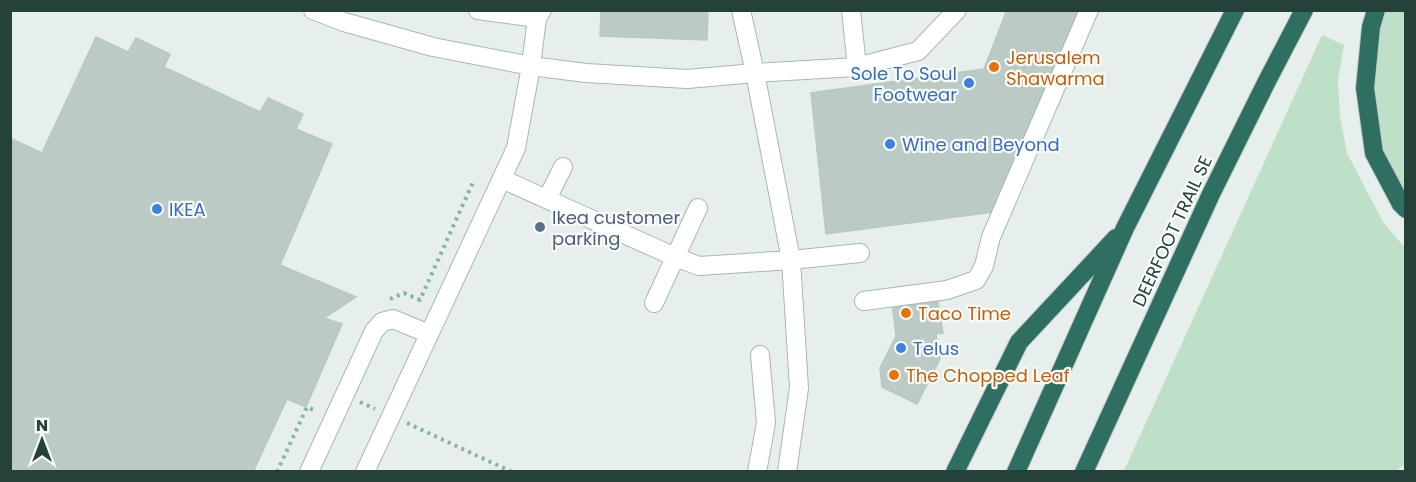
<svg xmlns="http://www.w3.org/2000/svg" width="1416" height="482" font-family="Poppins,sans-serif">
<rect width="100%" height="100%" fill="#e6efeb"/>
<path fill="#bfe0c8" d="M 1381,11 L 1405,11 L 1405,193 L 1397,182 L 1382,147 L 1375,112 L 1372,81 Z
M 1322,35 L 1344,45 L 1338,81 L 1340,116 L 1347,153 L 1383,222 L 1405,248 L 1405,464 L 1394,472 L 1124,471 Z"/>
<path fill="#bbcac4" stroke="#b8c9c2" stroke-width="1.5" d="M 601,10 L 708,10 L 707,40 L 600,36 Z
M 1007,10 L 1079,10 L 1042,99 L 984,69 Z
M 96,37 L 128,52 L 136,38 L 170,54 L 164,67 L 260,112 L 268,98 L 303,114 L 296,129 L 332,144 L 280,265 L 356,297 L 324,318 L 342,324 L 306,407 L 287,399 L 253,472 L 10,472 L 10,142 L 12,139 L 42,153 Z
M 984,69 L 1042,99 L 993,212 L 826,234 L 811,93 Z
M 937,296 L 943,333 L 936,334 L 940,359 L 917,404 L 882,387 L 880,368 L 896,336 L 892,303 Z"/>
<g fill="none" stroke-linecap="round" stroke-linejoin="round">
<defs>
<path id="minor" d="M 313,10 L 344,22 L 433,47 L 531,66 L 586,73 L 687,79 L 755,73 L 857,67 L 918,51 L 957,10
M 478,10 L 537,18
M 741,10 L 755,73 L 791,260 L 799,388 L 787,472
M 851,10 L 857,67
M 502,179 L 675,257 L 699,266 L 791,260 L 860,253
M 547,199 L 563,167
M 864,301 L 947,290 L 976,280 L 984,266 L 991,237 L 1089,10
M 654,303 L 698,208
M 309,472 L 374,331 L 382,322 L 393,319 L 429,334
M 365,472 L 516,148 L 531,66 L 537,18 L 542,10
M 757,472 L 766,423 L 760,355"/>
<path id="highway" d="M 1376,10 L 1371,27 L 1365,88 L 1374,153 L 1401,204 L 1406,209
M 955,472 L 1019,342 L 1116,238
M 1016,472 L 1125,228 L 1235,10
M 1084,472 L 1211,194 L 1266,83 L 1304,10"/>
</defs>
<use href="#minor" stroke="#a8b8b2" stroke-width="20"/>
<use href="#highway" stroke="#c2cac8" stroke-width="20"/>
<path stroke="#86b3a5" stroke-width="4" stroke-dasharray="3 4.5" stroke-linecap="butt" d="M 390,299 L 404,293 L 420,300 L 474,180
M 360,402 L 375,409
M 407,423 L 512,472
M 277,472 L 307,407 L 316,411"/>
<use href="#minor" stroke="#fff" stroke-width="18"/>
<use href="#highway" stroke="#2f6f62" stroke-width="18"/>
</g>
<g fill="#e8710a" stroke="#f7fbf9" stroke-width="2">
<circle cx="994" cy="67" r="6"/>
<circle cx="906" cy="313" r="6"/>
<circle cx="894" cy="375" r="6"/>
</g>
<g fill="#3f7fe0" stroke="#f7fbf9" stroke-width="2">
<circle cx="969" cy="83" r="6"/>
<circle cx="890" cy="144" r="6"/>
<circle cx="157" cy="209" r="6"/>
<circle cx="901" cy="348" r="6"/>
</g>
<circle fill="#5c6f8a" stroke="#f7fbf9" stroke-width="2" cx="540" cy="227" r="6"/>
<g text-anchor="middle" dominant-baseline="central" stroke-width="4.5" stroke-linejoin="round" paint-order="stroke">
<g font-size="18" fill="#c56008" stroke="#f7fbf9" text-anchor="start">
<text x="1006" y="57">Jerusalem<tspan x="1006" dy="21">Shawarma</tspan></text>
<text x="918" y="313">Taco Time</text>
<text x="906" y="375">The Chopped Leaf</text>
</g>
<g font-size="18" fill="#366cbe" stroke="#f7fbf9" text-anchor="start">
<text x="957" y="73" text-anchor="end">Sole To Soul<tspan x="957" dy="21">Footwear</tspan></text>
<text x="902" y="144">Wine and Beyond</text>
<text x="169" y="209">IKEA</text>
<text x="913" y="348">Telus</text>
</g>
<g font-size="18" fill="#4e5e75" stroke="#f7fbf9" text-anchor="start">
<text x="552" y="217">Ikea customer<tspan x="552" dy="21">parking</tspan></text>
</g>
<g font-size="18" fill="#24423a" stroke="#f7fbf9">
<text transform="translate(1172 231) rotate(-65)">DEERFOOT TRAIL SE</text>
</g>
</g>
<rect width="1416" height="482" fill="none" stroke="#24423a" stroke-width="24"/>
<g transform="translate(42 440)" stroke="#f7fbf9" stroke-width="4.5" paint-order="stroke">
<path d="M0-4.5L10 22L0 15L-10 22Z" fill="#24423a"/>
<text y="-9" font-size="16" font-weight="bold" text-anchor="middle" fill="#24423a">N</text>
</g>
</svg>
